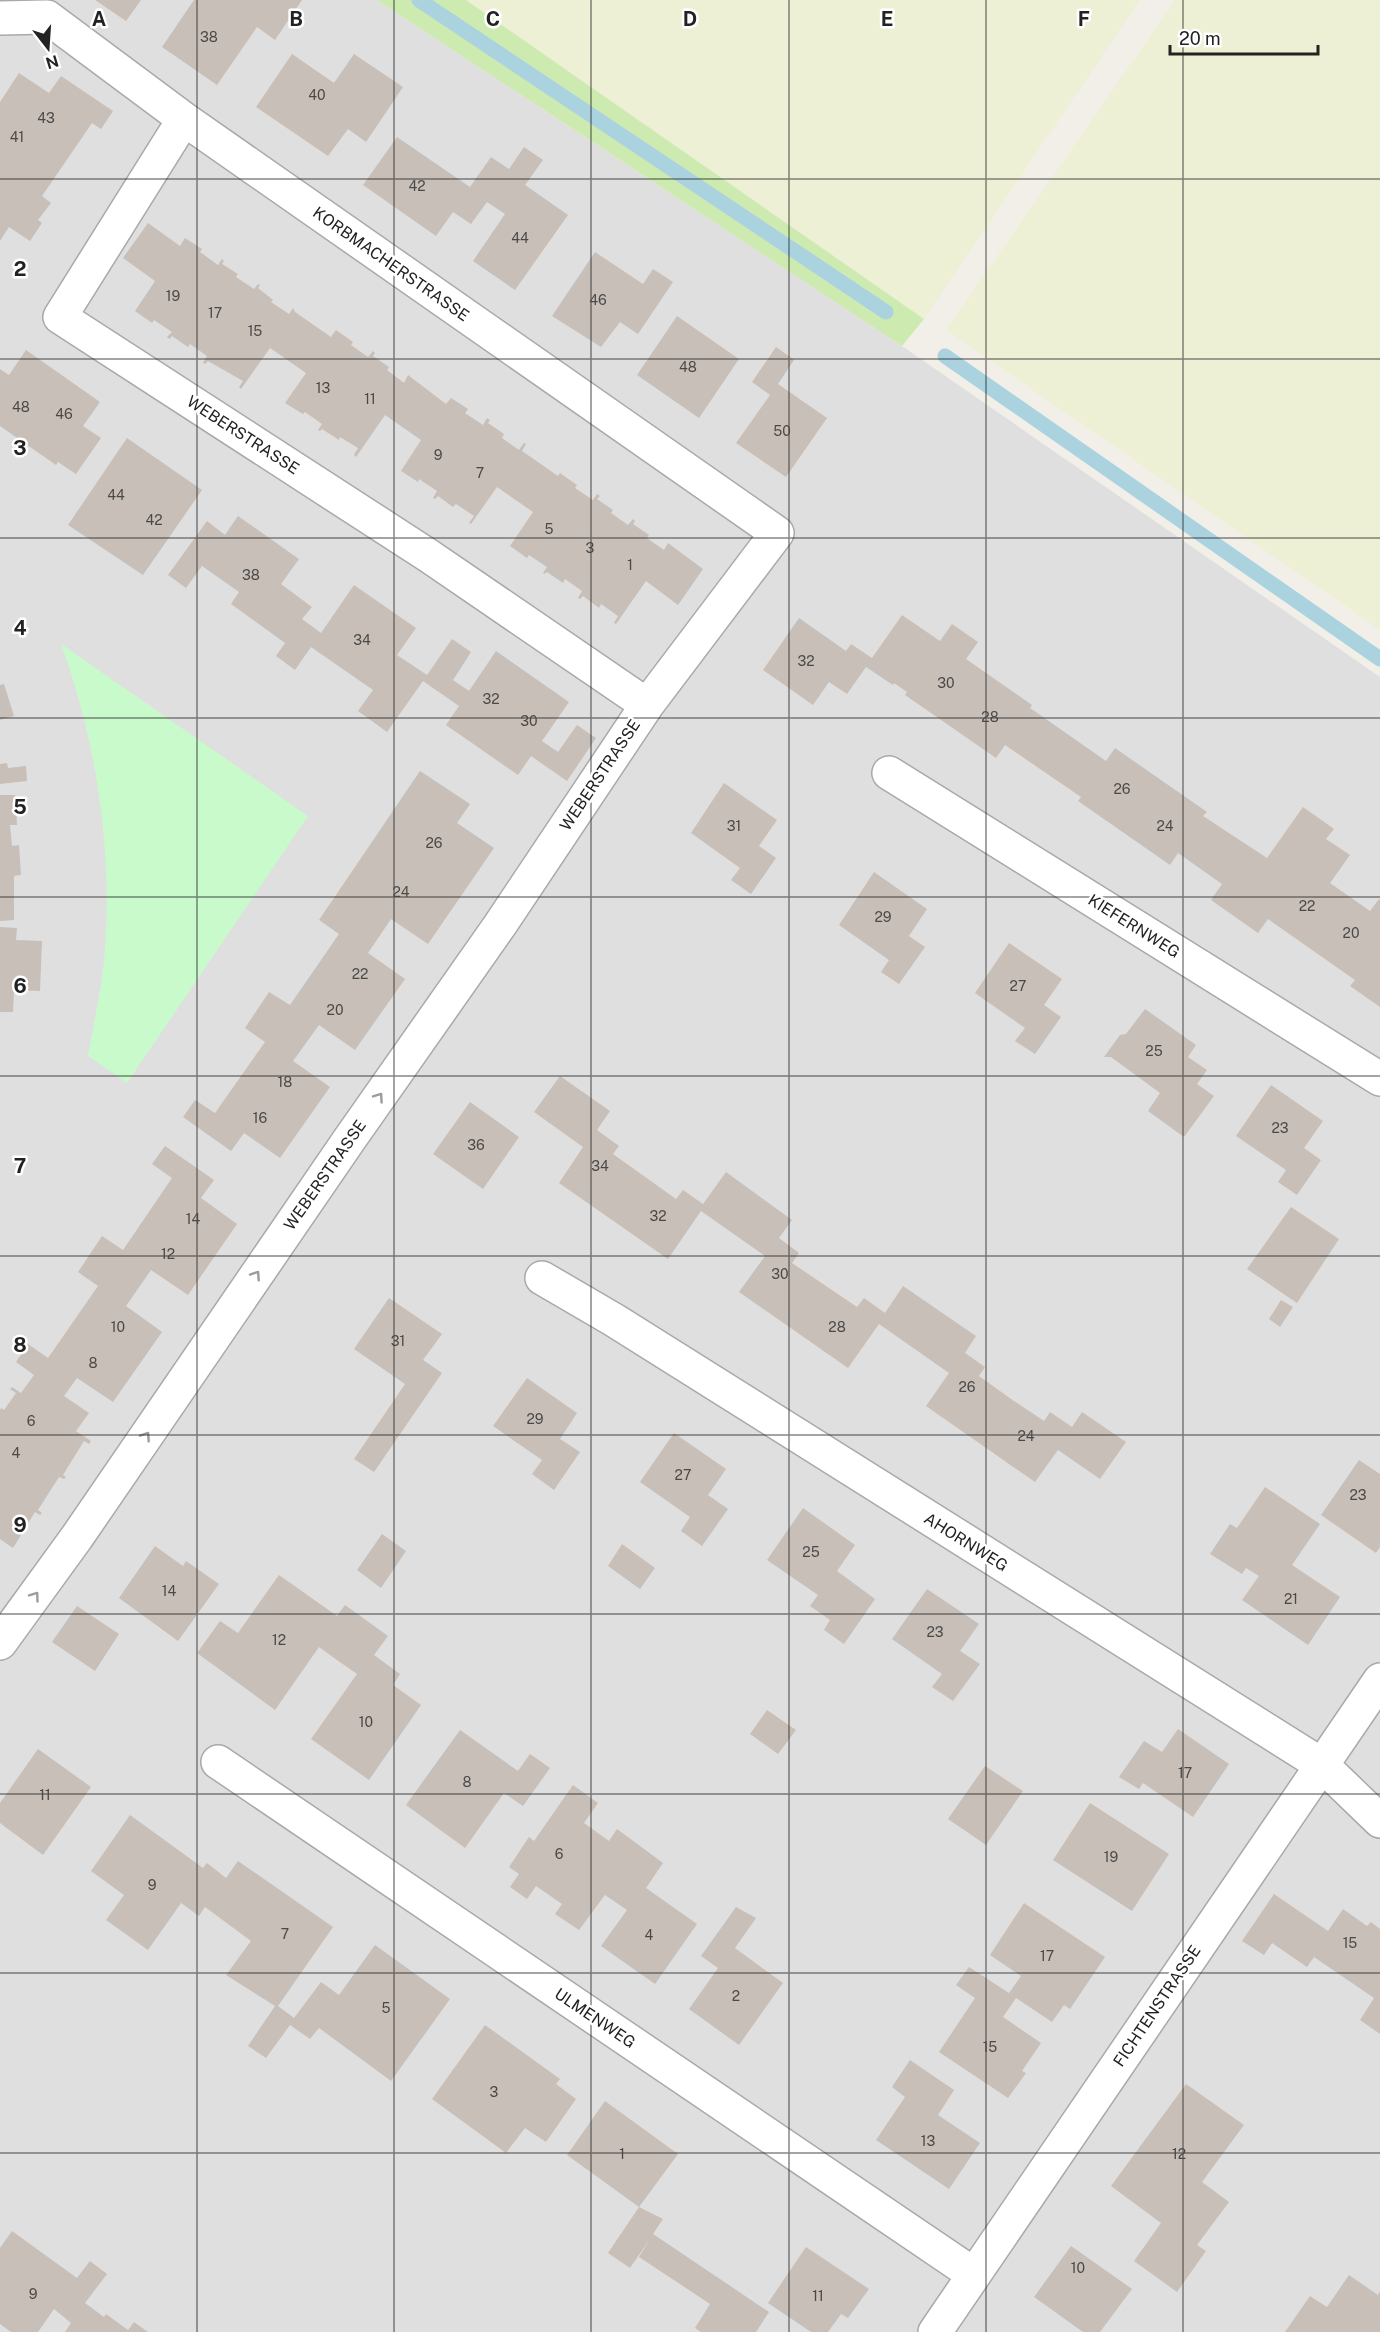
<svg xmlns="http://www.w3.org/2000/svg" width="1380" height="2332" font-family="'Public Sans',sans-serif">
<rect width="100%" height="100%" fill="#f2efe9"/>
<path fill="#e0dfdf" d="M 0,0 L 377,0 L 902,346 L 1380,677 L 1380,2332 L 0,2332 Z"/>
<path fill="#eef0d5" d="M 466,0 L 1140,0 L 924,319 Z
M 1175,0 L 1380,0 L 1380,630 L 946,330 Z"/>
<path fill="#cdebb0" d="M 377,0 L 466,0 L 924,319 L 902,346 Z"/>
<path fill="#c8facc" d="M 61,644 L 308,816 L 127,1083 L 88,1056 C 94,1020 103,984 105,948 C 112,845 96,740 61,644 Z"/>
<g fill="none" stroke-linecap="round" stroke-linejoin="round">
<path stroke="#aad3df" stroke-width="15" d="M 419,0 L 886,312
M 945,356 L 1380,659"/>
</g>
<path fill="#c7bfb8" d="M 95,0 L 141,0 L 126,21 Z
M 194,0 L 302,0 L 275,40 L 257,27 L 217,85 L 162,47 Z
M 292,54 L 334,83 L 354,54 L 403,87 L 366,142 L 348,129 L 328,156 L 256,107 Z
M 19,73 L 49,93 L 61,76 L 113,111 L 101,129 L 92,123 L 42,196 L 51,203 L 38,220 L 42,223 L 30,241 L 9,227 L 0,241 L 0,102 Z
M 397,137 L 470,187 L 491,157 L 509,169 L 524,147 L 543,160 L 525,185 L 568,215 L 515,290 L 473,261 L 505,214 L 487,202 L 471,224 L 453,212 L 436,236 L 363,185 Z
M 148,223 L 180,246 L 185,238 L 202,249 L 200,252 L 218,265 L 222,259 L 224,261 L 222,264 L 238,274 L 236,277 L 254,289 L 258,284 L 260,285 L 258,288 L 273,300 L 271,302 L 289,314 L 293,308 L 295,312 L 331,337 L 336,330 L 353,342 L 351,345 L 368,357 L 373,351 L 375,353 L 373,356 L 389,367 L 387,370 L 404,383 L 408,375 L 446,404 L 451,398 L 468,409 L 465,413 L 483,425 L 487,418 L 490,420 L 488,423 L 504,434 L 502,438 L 519,450 L 524,443 L 526,444 L 522,451 L 558,476 L 560,473 L 577,485 L 575,488 L 593,500 L 597,494 L 600,496 L 597,499 L 613,510 L 611,513 L 628,525 L 633,519 L 635,521 L 633,524 L 649,535 L 647,538 L 664,550 L 668,543 L 703,569 L 678,605 L 646,581 L 616,624 L 614,623 L 618,616 L 601,604 L 599,608 L 583,596 L 580,599 L 578,598 L 582,591 L 565,579 L 563,583 L 547,572 L 544,574 L 543,573 L 547,567 L 529,555 L 527,558 L 510,546 L 533,512 L 497,487 L 471,524 L 469,523 L 474,516 L 456,504 L 453,507 L 438,496 L 435,499 L 433,498 L 437,491 L 419,479 L 418,482 L 401,471 L 421,440 L 385,415 L 356,457 L 354,455 L 358,448 L 340,437 L 339,440 L 322,429 L 320,431 L 318,430 L 322,424 L 305,412 L 303,414 L 285,403 L 306,373 L 270,348 L 241,389 L 239,387 L 243,381 L 208,361 L 205,364 L 203,363 L 207,356 L 190,344 L 188,347 L 172,336 L 170,339 L 167,337 L 172,332 L 154,320 L 152,323 L 135,311 L 155,281 L 123,258 Z
M 595,252 L 643,284 L 653,269 L 673,282 L 638,334 L 620,322 L 601,347 L 552,316 Z
M 677,316 L 739,359 L 699,418 L 637,375 Z
M 776,347 L 794,360 L 778,384 L 827,418 L 786,477 L 736,443 L 770,395 L 752,382 Z
M 26,350 L 100,402 L 83,426 L 101,438 L 76,474 L 58,462 L 56,465 L 0,426 L 0,369 L 9,375 Z
M 127,438 L 202,490 L 143,575 L 68,525 Z
M 238,516 L 299,559 L 281,584 L 312,607 L 302,619 L 321,633 L 354,585 L 416,628 L 397,655 L 427,675 L 452,639 L 471,652 L 453,680 L 469,691 L 496,651 L 569,702 L 542,741 L 558,752 L 577,725 L 596,738 L 567,781 L 531,756 L 518,775 L 446,725 L 459,706 L 423,681 L 387,732 L 358,711 L 373,690 L 311,647 L 295,670 L 276,656 L 285,643 L 231,604 L 239,592 L 202,566 L 186,588 L 168,575 L 207,521 L 225,535 Z
M 902,615 L 940,641 L 952,624 L 978,642 L 966,659 L 1032,705 L 1030,708 L 1106,761 L 1115,748 L 1207,812 L 1203,816 L 1267,858 L 1303,807 L 1334,829 L 1326,839 L 1350,855 L 1330,883 L 1370,911 L 1379,899 L 1380,900 L 1380,1007 L 1350,986 L 1355,980 L 1268,919 L 1258,933 L 1211,900 L 1222,884 L 1178,853 L 1170,865 L 1078,801 L 1081,797 L 1005,745 L 996,758 L 905,695 L 907,692 L 894,683 L 893,685 L 866,667 L 847,694 L 829,682 L 813,705 L 763,670 L 799,618 L 846,651 L 851,644 L 872,658 Z
M 4,684 L 14,716 L 0,720 L 0,685 Z
M 7,763 L 8,768 L 26,766 L 27,781 L 0,784 L 0,764 Z
M 420,771 L 470,804 L 457,823 L 494,848 L 428,944 L 391,919 L 368,953 L 405,979 L 355,1050 L 319,1025 L 293,1061 L 330,1087 L 280,1158 L 244,1133 L 231,1151 L 183,1117 L 195,1100 L 215,1113 L 265,1042 L 245,1028 L 269,992 L 290,1005 L 339,934 L 319,920 Z
M 724,783 L 777,820 L 759,846 L 776,858 L 751,894 L 731,880 L 740,868 L 691,833 Z
M 0,795 L 15,795 L 17,825 L 10,825 L 12,846 L 19,845 L 21,875 L 14,876 L 14,920 L 0,921 Z
M 874,872 L 927,909 L 909,936 L 925,947 L 899,984 L 881,972 L 889,960 L 839,925 Z
M 0,927 L 17,928 L 16,940 L 42,941 L 40,991 L 14,990 L 13,1012 L 0,1012 Z
M 1009,943 L 1062,979 L 1044,1005 L 1061,1017 L 1035,1054 L 1015,1041 L 1025,1028 L 975,993 Z
M 1145,1009 L 1196,1045 L 1188,1057 L 1207,1070 L 1197,1084 L 1214,1096 L 1184,1137 L 1148,1111 L 1160,1093 L 1111,1057 L 1104,1057 L 1120,1035 L 1126,1034 Z
M 560,1076 L 610,1111 L 597,1130 L 619,1146 L 613,1154 L 676,1199 L 683,1190 L 703,1204 L 726,1172 L 792,1220 L 779,1238 L 799,1253 L 792,1263 L 857,1307 L 864,1298 L 885,1313 L 903,1286 L 976,1336 L 965,1353 L 985,1367 L 979,1376 L 1011,1399 L 1044,1421 L 1050,1412 L 1072,1427 L 1082,1412 L 1126,1442 L 1100,1479 L 1058,1450 L 1035,1482 L 926,1406 L 949,1373 L 879,1324 L 848,1368 L 739,1292 L 765,1256 L 701,1211 L 668,1259 L 559,1183 L 583,1147 L 534,1112 Z
M 1271,1085 L 1323,1121 L 1304,1148 L 1321,1160 L 1297,1195 L 1278,1182 L 1286,1170 L 1236,1136 Z
M 470,1102 L 519,1137 L 483,1189 L 433,1154 Z
M 165,1146 L 214,1180 L 201,1198 L 237,1224 L 188,1295 L 151,1270 L 126,1306 L 162,1332 L 113,1402 L 77,1378 L 64,1396 L 89,1413 L 76,1431 L 91,1441 L 89,1444 L 84,1441 L 63,1475 L 66,1477 L 64,1479 L 59,1477 L 38,1510 L 42,1513 L 40,1515 L 35,1512 L 13,1548 L 0,1539 L 0,1410 L 1,1408 L 4,1410 L 16,1393 L 10,1389 L 12,1387 L 21,1393 L 34,1375 L 16,1362 L 28,1344 L 48,1358 L 98,1286 L 78,1272 L 102,1236 L 123,1250 L 172,1178 L 152,1164 Z
M 1291,1207 L 1339,1239 L 1297,1303 L 1247,1269 Z
M 389,1298 L 442,1334 L 423,1360 L 442,1373 L 374,1472 L 354,1459 L 405,1384 L 354,1349 Z
M 1281,1300 L 1293,1307 L 1280,1327 L 1269,1319 Z
M 527,1378 L 577,1413 L 560,1439 L 580,1452 L 554,1490 L 532,1474 L 542,1460 L 493,1426 Z
M 674,1433 L 726,1469 L 708,1495 L 728,1509 L 702,1546 L 681,1531 L 690,1517 L 640,1482 Z
M 1359,1460 L 1380,1474 L 1380,1547 L 1376,1553 L 1321,1515 Z
M 1265,1487 L 1320,1524 L 1292,1565 L 1340,1597 L 1308,1645 L 1242,1600 L 1259,1576 L 1246,1568 L 1242,1574 L 1210,1554 L 1230,1524 L 1237,1528 Z
M 803,1508 L 855,1545 L 837,1571 L 875,1599 L 844,1644 L 824,1630 L 830,1620 L 810,1606 L 818,1595 L 767,1560 Z
M 382,1534 L 406,1551 L 381,1588 L 357,1570 Z
M 622,1544 L 655,1568 L 640,1589 L 608,1566 Z
M 155,1546 L 183,1566 L 186,1561 L 219,1584 L 178,1641 L 119,1598 Z
M 279,1575 L 337,1616 L 345,1605 L 388,1636 L 374,1655 L 400,1674 L 393,1685 L 421,1705 L 369,1780 L 311,1739 L 357,1674 L 337,1660 L 319,1647 L 275,1710 L 197,1653 L 220,1621 L 238,1633 Z
M 927,1589 L 979,1624 L 960,1651 L 980,1664 L 953,1701 L 932,1687 L 942,1674 L 892,1639 Z
M 77,1606 L 119,1634 L 95,1671 L 52,1642 Z
M 767,1710 L 796,1730 L 778,1754 L 750,1734 Z
M 1178,1729 L 1229,1764 L 1193,1817 L 1143,1783 L 1139,1789 L 1119,1777 L 1144,1741 L 1162,1752 Z
M 460,1730 L 518,1771 L 530,1754 L 550,1768 L 523,1806 L 504,1793 L 465,1848 L 406,1805 Z
M 38,1749 L 91,1787 L 43,1855 L 0,1823 L 0,1803 Z
M 985,1766 L 1023,1791 L 986,1845 L 948,1819 Z
M 573,1785 L 598,1803 L 584,1823 L 609,1841 L 617,1829 L 663,1863 L 646,1888 L 697,1924 L 655,1984 L 601,1946 L 627,1910 L 605,1895 L 579,1930 L 555,1914 L 562,1904 L 536,1886 L 527,1899 L 510,1887 L 519,1874 L 509,1867 L 529,1837 L 534,1841 Z
M 1090,1803 L 1169,1854 L 1132,1911 L 1053,1860 Z
M 130,1815 L 203,1868 L 207,1863 L 226,1878 L 238,1861 L 333,1927 L 278,2006 L 294,2018 L 321,1982 L 339,1995 L 375,1945 L 450,1999 L 391,2081 L 319,2028 L 310,2039 L 290,2025 L 266,2058 L 248,2046 L 275,2006 L 226,1975 L 251,1941 L 205,1907 L 199,1916 L 181,1903 L 148,1950 L 106,1920 L 124,1895 L 91,1871 Z
M 1274,1894 L 1328,1931 L 1343,1909 L 1367,1926 L 1371,1922 L 1380,1929 L 1380,2034 L 1360,2020 L 1374,1998 L 1314,1957 L 1307,1967 L 1272,1943 L 1264,1955 L 1242,1941 Z
M 1024,1903 L 1105,1957 L 1070,2009 L 1064,2005 L 1052,2022 L 1016,1998 L 1003,2017 L 1041,2043 L 1022,2071 L 1026,2073 L 1008,2098 L 939,2052 L 975,1998 L 956,1985 L 969,1967 L 1009,1993 L 1021,1976 L 990,1955 Z
M 736,1907 L 756,1918 L 735,1948 L 783,1983 L 739,2045 L 689,2009 L 718,1968 L 701,1956 Z
M 485,2025 L 560,2079 L 556,2084 L 576,2099 L 546,2142 L 525,2128 L 506,2153 L 432,2099 Z
M 910,2060 L 954,2090 L 938,2115 L 980,2143 L 949,2189 L 876,2140 L 905,2097 L 892,2087 Z
M 1186,2084 L 1244,2125 L 1202,2182 L 1229,2202 L 1197,2245 L 1206,2251 L 1177,2292 L 1134,2261 L 1161,2223 L 1111,2186 Z
M 605,2101 L 678,2154 L 639,2207 L 567,2155 Z
M 639,2207 L 663,2219 L 653,2234 L 769,2312 L 756,2332 L 701,2332 L 695,2328 L 710,2304 L 639,2257 L 650,2239 L 630,2268 L 608,2253 Z
M 12,2231 L 77,2278 L 90,2261 L 107,2274 L 85,2303 L 104,2317 L 106,2314 L 128,2330 L 134,2322 L 148,2332 L 65,2332 L 71,2323 L 54,2309 L 38,2332 L 11,2332 L 0,2324 L 0,2248 Z
M 1071,2246 L 1132,2289 L 1100,2332 L 1083,2332 L 1034,2297 Z
M 806,2247 L 869,2289 L 848,2318 L 841,2314 L 828,2332 L 811,2332 L 768,2303 Z
M 1349,2275 L 1378,2295 L 1380,2291 L 1380,2332 L 1285,2332 L 1310,2296 L 1327,2307 Z"/>
<g fill="none" stroke-linecap="round" stroke-linejoin="round">
<defs>
<path id="minor" d="M 0,18 L 47,17 L 184,119 L 777,533 L 647,705 L 500,925 L 349,1140 L 77,1537 L 0,1643
M 184,119 L 60,317 L 429,556 L 647,705
M 889,773 L 1380,1079
M 542,1278 L 614,1320 L 1322,1765 L 1380,1821
M 218,1762 L 973,2274
M 935,2332 L 1380,1680"/>
</defs>
<use href="#minor" stroke="#a9a9a9" stroke-width="36"/>
<use href="#minor" stroke="#fff" stroke-width="33"/>
</g>
<defs><path id="oneway-chevron" d="M-2-3.5L2.5 0L-2 3.5" fill="none" stroke-width="1.6" stroke-linecap="round" stroke-linejoin="round" transform="scale(1.5)"/></defs>
<g stroke="#9c9c9c">
<use href="#oneway-chevron" transform="translate(379 1097) rotate(-55)"/>
<use href="#oneway-chevron" transform="translate(256 1275) rotate(-56)"/>
<use href="#oneway-chevron" transform="translate(146 1436) rotate(-56)"/>
<use href="#oneway-chevron" transform="translate(35 1596) rotate(-54)"/>
</g>
<path fill="none" stroke="#222" stroke-width="1.5" stroke-opacity="0.55" d="M 197,0 L 197,2332M 394,0 L 394,2332M 591,0 L 591,2332M 789,0 L 789,2332M 986,0 L 986,2332M 1183,0 L 1183,2332M 0,179 L 1380,179M 0,359 L 1380,359M 0,538 L 1380,538M 0,718 L 1380,718M 0,897 L 1380,897M 0,1076 L 1380,1076M 0,1256 L 1380,1256M 0,1435 L 1380,1435M 0,1614 L 1380,1614M 0,1794 L 1380,1794M 0,1973 L 1380,1973M 0,2153 L 1380,2153"/>
<g text-anchor="middle" dominant-baseline="central" stroke-width="5" stroke-linejoin="round" paint-order="stroke">
<g font-size="14" fill="#4b4948">
<text x="209" y="37">38</text>
<text x="317" y="95">40</text>
<text x="46" y="118">43</text>
<text x="17" y="137">41</text>
<text x="417" y="186">42</text>
<text x="520" y="238">44</text>
<text x="173" y="296">19</text>
<text x="598" y="300">46</text>
<text x="215" y="313">17</text>
<text x="255" y="331">15</text>
<text x="688" y="367">48</text>
<text x="323" y="388">13</text>
<text x="370" y="399">11</text>
<text x="21" y="407">48</text>
<text x="64" y="414">46</text>
<text x="782" y="431">50</text>
<text x="438" y="455">9</text>
<text x="480" y="473">7</text>
<text x="116" y="495">44</text>
<text x="154" y="520">42</text>
<text x="549" y="529">5</text>
<text x="590" y="548">3</text>
<text x="630" y="565">1</text>
<text x="251" y="575">38</text>
<text x="362" y="640">34</text>
<text x="806" y="661">32</text>
<text x="946" y="683">30</text>
<text x="491" y="699">32</text>
<text x="990" y="717">28</text>
<text x="529" y="721">30</text>
<text x="1122" y="789">26</text>
<text x="734" y="826">31</text>
<text x="1165" y="826">24</text>
<text x="434" y="843">26</text>
<text x="401" y="892">24</text>
<text x="1307" y="906">22</text>
<text x="883" y="917">29</text>
<text x="1351" y="933">20</text>
<text x="360" y="974">22</text>
<text x="1018" y="986">27</text>
<text x="335" y="1010">20</text>
<text x="1154" y="1051">25</text>
<text x="285" y="1082">18</text>
<text x="260" y="1118">16</text>
<text x="1280" y="1128">23</text>
<text x="476" y="1145">36</text>
<text x="600" y="1166">34</text>
<text x="658" y="1216">32</text>
<text x="193" y="1219">14</text>
<text x="168" y="1254">12</text>
<text x="780" y="1274">30</text>
<text x="118" y="1327">10</text>
<text x="837" y="1327">28</text>
<text x="398" y="1341">31</text>
<text x="93" y="1363">8</text>
<text x="967" y="1387">26</text>
<text x="535" y="1419">29</text>
<text x="31" y="1421">6</text>
<text x="1026" y="1436">24</text>
<text x="16" y="1453">4</text>
<text x="683" y="1475">27</text>
<text x="1358" y="1495">23</text>
<text x="811" y="1552">25</text>
<text x="169" y="1591">14</text>
<text x="1291" y="1599">21</text>
<text x="935" y="1632">23</text>
<text x="279" y="1640">12</text>
<text x="366" y="1722">10</text>
<text x="1185" y="1773">17</text>
<text x="467" y="1782">8</text>
<text x="45" y="1795">11</text>
<text x="559" y="1854">6</text>
<text x="1111" y="1857">19</text>
<text x="152" y="1885">9</text>
<text x="285" y="1934">7</text>
<text x="649" y="1935">4</text>
<text x="1350" y="1943">15</text>
<text x="1047" y="1956">17</text>
<text x="736" y="1996">2</text>
<text x="386" y="2008">5</text>
<text x="990" y="2047">15</text>
<text x="494" y="2092">3</text>
<text x="928" y="2141">13</text>
<text x="622" y="2154">1</text>
<text x="1179" y="2154">12</text>
<text x="1078" y="2268">10</text>
<text x="33" y="2294">9</text>
<text x="818" y="2296">11</text>
</g>
<g font-size="16" fill="#222" stroke="#fff">
<text transform="translate(391 264) rotate(35)">KORBMACHERSTRASSE</text>
<text transform="translate(243 435) rotate(33)">WEBERSTRASSE</text>
<text transform="translate(600 775) rotate(-56)">WEBERSTRASSE</text>
<text transform="translate(1134 926) rotate(32)">KIEFERNWEG</text>
<text transform="translate(325 1175) rotate(-55)">WEBERSTRASSE</text>
<text transform="translate(966 1542) rotate(32)">AHORNWEG</text>
<text transform="translate(1157 2006) rotate(-56)">FICHTENSTRASSE</text>
<text transform="translate(595 2018) rotate(34)">ULMENWEG</text>
</g>
</g>
<g font-size="20" text-anchor="middle" font-weight="bold" fill="#222" stroke="#fff" stroke-width="5" stroke-linejoin="round" paint-order="stroke">
<text x="99" y="26">A</text>
<text x="296" y="26">B</text>
<text x="493" y="26">C</text>
<text x="690" y="26">D</text>
<text x="887" y="26">E</text>
<text x="1084" y="26">F</text>
<text x="20" y="276">2</text>
<text x="20" y="455">3</text>
<text x="20" y="635">4</text>
<text x="20" y="814">5</text>
<text x="20" y="993">6</text>
<text x="20" y="1173">7</text>
<text x="20" y="1352">8</text>
<text x="20" y="1532">9</text>
</g>
<g transform="translate(48 48) rotate(163)" stroke="#ffffff" stroke-width="4.5" paint-order="stroke">
<path d="M0-4.5L10 22L0 15L-10 22Z" fill="#222222"/>
<text y="-9" font-size="16" font-weight="bold" text-anchor="middle" fill="#222222">N</text>
</g>
<path d="M1170 45v9h148v-9" fill="none" stroke="#222222" stroke-width="3"/>
<text x="1179" y="45" font-size="18" fill="#222222" stroke="#ffffff" stroke-width="4.5" paint-order="stroke">20 m</text>
</svg>
